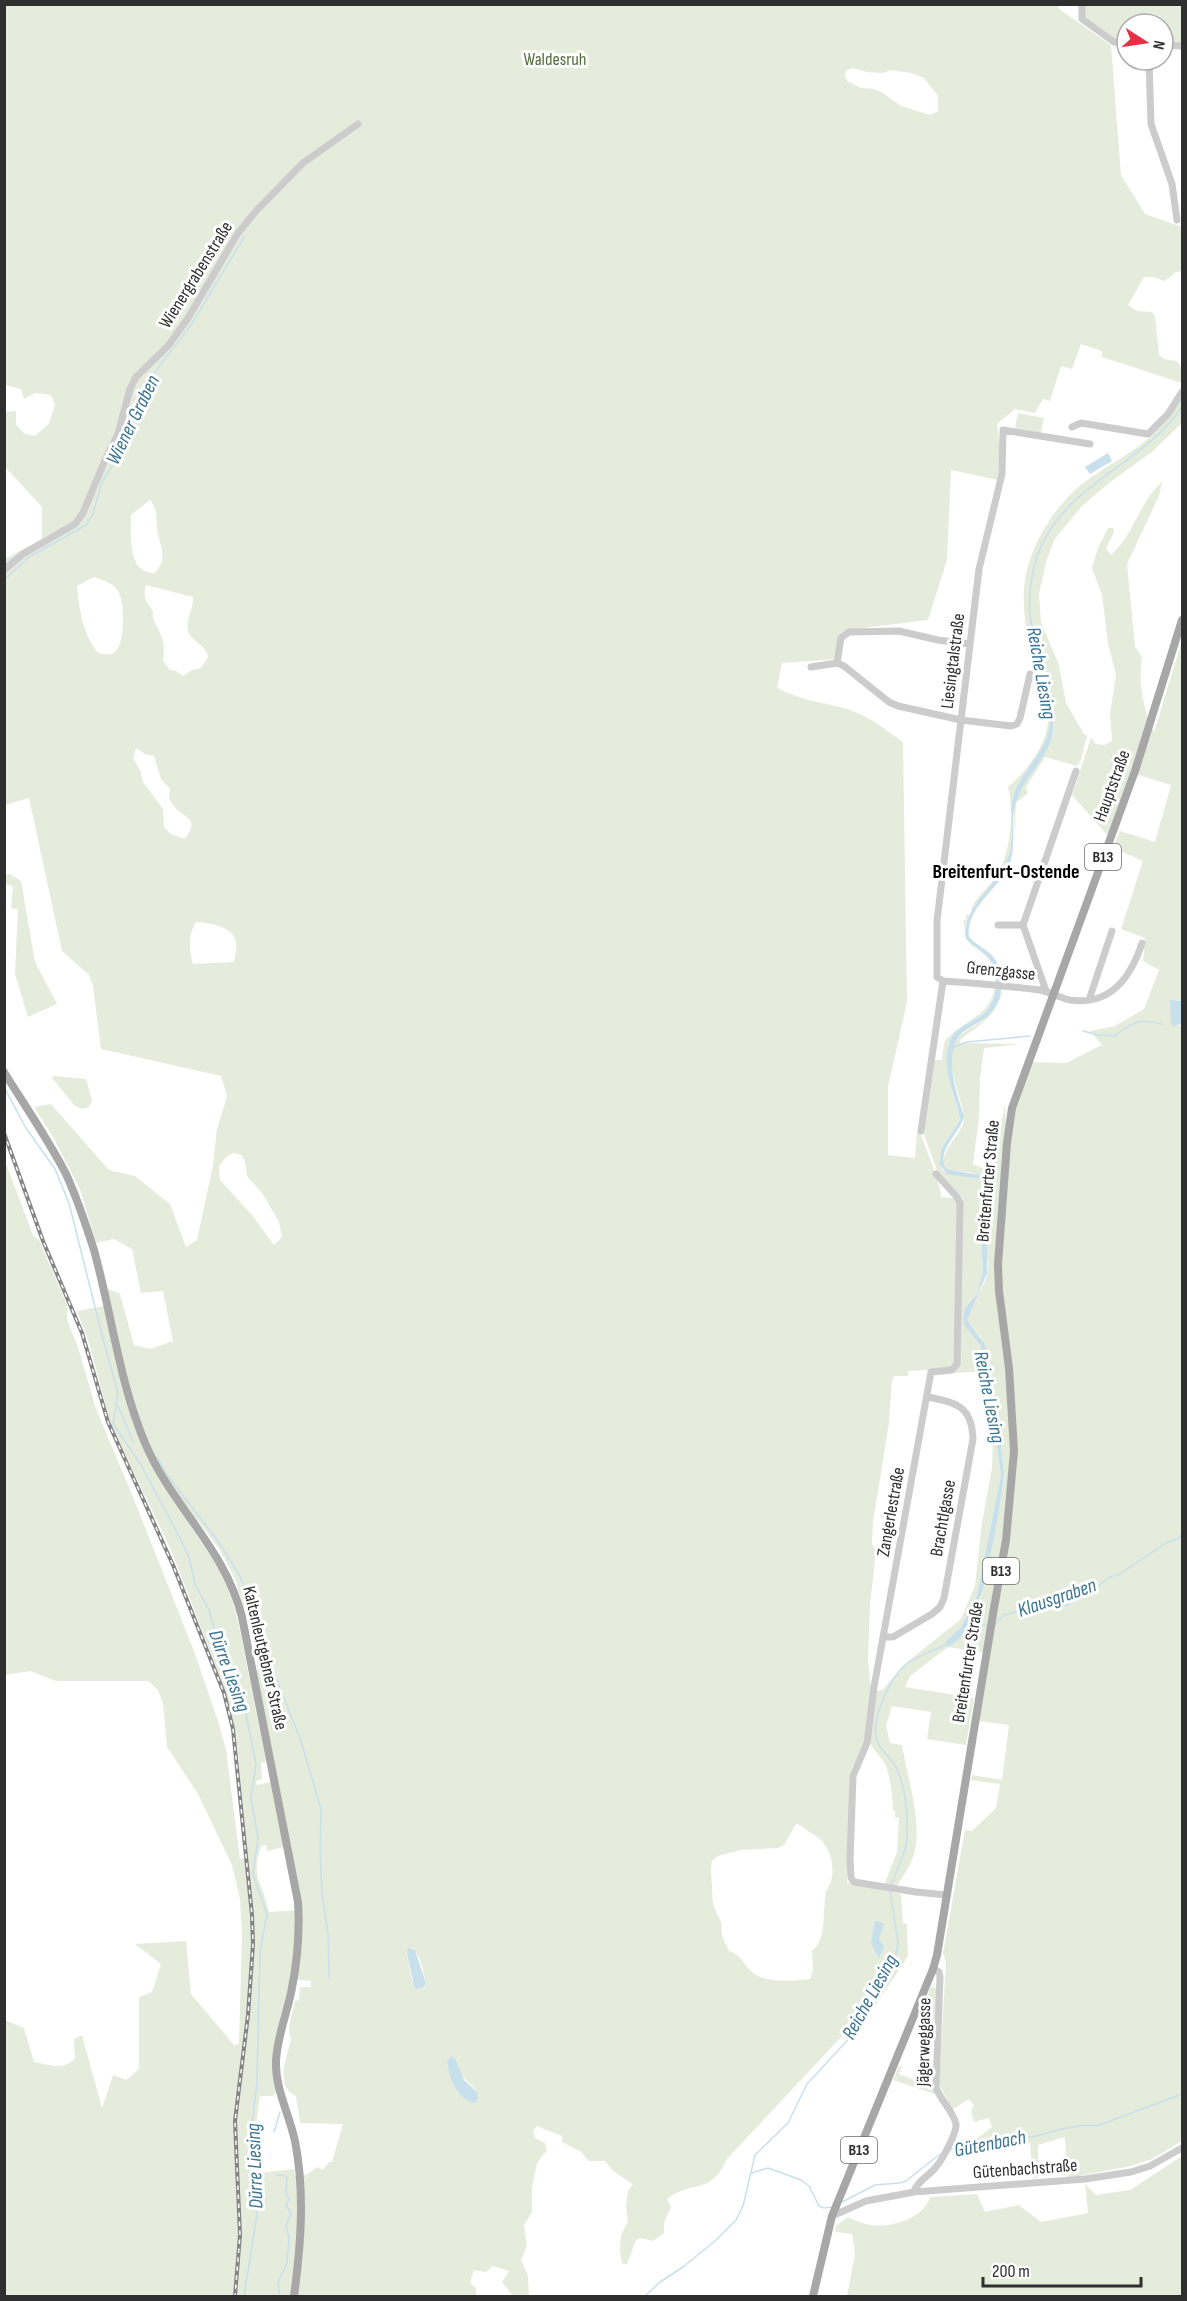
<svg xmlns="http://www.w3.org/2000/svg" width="1187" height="2301" font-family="'Sofia Sans Condensed',sans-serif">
<rect width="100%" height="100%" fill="#fff"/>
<path fill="#e5ecdc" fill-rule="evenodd" d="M 4,5 L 1058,5 L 1059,9 L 1111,45 L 1121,175 L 1145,214 L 1182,227 L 1182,271 L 1176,272 L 1165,281 L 1153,277 L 1144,277 L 1128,305 L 1137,311 L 1152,312 L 1155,316 L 1159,355 L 1164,359 L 1177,361 L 1182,369 L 1182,383 L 1102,357 L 1102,351 L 1081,344 L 1072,369 L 1061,366 L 1050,401 L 1043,399 L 1035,413 L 1015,409 L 997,424 L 1000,446 L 998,480 L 951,470 L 947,560 L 928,620 L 846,630 L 840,636 L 836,659 L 782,663 L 777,688 C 802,701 824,702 850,710 C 869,716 887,731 903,742 L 907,1002 L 888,1087 L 888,1155 L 915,1158 L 917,1133 L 920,1133 C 925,1146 942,1187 941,1197 L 954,1198 L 957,1203 L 955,1361 L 949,1369 L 908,1371 L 908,1376 L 894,1376 L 892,1381 L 889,1423 L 873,1522 L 872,1544 L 876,1551 L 870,1605 L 868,1659 L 871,1691 L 865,1741 L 860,1755 L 852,1767 L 850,1776 L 847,1882 L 901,1894 L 903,1923 L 907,1924 L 908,1956 L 856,2035 L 842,2036 L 727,2159 C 710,2196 694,2179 667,2199 L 671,2207 L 664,2223 L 664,2233 L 653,2241 L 640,2238 L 636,2240 L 627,2264 L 622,2264 L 620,2250 L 621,2235 L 628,2221 L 626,2206 L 628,2191 L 633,2184 L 613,2171 L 605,2161 L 589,2161 L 581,2152 L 562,2142 L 562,2136 L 537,2126 L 533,2131 L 535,2138 L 545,2143 L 547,2150 L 537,2163 L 532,2188 L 532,2212 L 524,2225 L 527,2245 L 521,2260 L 528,2276 L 529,2296 L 513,2296 L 502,2282 L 509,2271 L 493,2266 L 486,2272 L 474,2270 L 470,2283 L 476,2288 L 476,2296 L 5,2296 L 5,2020 L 24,2028 L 34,2062 C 49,2065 64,2071 75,2058 L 74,2039 L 82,2035 L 102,2108 L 113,2075 L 126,2080 L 139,2069 L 139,1997 L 152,1992 L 161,1964 L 135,1944 L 186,1941 L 191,1994 L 234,2045 L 239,2044 L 242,1933 L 240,1899 L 232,1865 L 198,1794 L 167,1747 L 163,1704 L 158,1690 L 148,1681 L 56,1681 L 30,1671 L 5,1675 L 5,1161 L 33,1235 L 39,1240 L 67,1305 L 67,1320 L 78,1347 L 96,1409 L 133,1497 L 194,1651 L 219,1724 L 226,1750 L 240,1859 L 248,1858 L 236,1733 L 224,1687 L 171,1550 L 111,1425 L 89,1343 L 77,1311 L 109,1305 L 106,1288 L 120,1294 L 134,1345 L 150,1349 L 173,1341 L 163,1291 L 141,1293 L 132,1249 L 114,1239 L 96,1243 L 80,1189 L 53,1137 L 34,1107 L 51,1104 L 109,1170 L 135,1176 L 170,1204 L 186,1247 L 197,1240 L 213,1165 L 217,1129 L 227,1096 L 221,1076 L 101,1049 L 93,986 L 89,975 L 62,951 L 29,798 L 5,805 L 5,559 L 42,539 L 42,507 L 6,468 L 5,412 L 16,411 L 16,425 L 25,434 L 35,436 L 49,424 L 55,404 L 51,395 L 35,393 L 24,399 L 21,389 L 6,385 ZM 852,68 L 867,72 L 882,73 L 891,70 L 911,73 L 924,78 L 938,96 L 938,111 L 930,115 L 901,106 L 883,93 L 874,89 L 861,88 L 847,81 L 845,76 L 846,71 ZM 150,500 C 159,513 155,513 157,527 C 158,545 170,556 155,573 C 127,574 131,535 131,515 ZM 94,577 C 103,580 113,583 118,591 C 125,601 125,643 116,651 C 111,656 105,654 98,653 C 83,634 79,610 77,586 ZM 146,585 L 193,597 C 194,609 185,620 188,631 C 191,642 207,645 208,657 L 201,668 L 192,670 L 183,676 L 176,671 L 170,670 L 163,661 C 164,652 165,644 161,635 C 158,626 152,622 153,611 C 145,601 143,597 146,585 ZM 136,748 L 145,754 L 154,756 L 161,779 L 170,789 L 169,799 C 172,803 175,809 179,811 C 192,821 196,823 185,839 L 171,834 L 164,827 L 163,809 L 143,782 L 141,772 L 133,758 ZM 196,922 C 208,923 234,926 236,942 C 237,948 235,956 234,962 L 193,964 C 189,951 188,934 196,922 ZM 234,1153 L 241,1155 L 245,1161 L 247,1176 L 262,1193 L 279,1222 L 282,1237 L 274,1245 L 252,1215 L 220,1180 L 219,1166 L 227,1156 ZM 198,1521 L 220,1550 L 235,1579 L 245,1610 L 267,1665 L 255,1671 L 299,1910 L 269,1912 C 263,1883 250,1879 261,1846 L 266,1845 L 267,1851 L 284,1847 L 271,1782 L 257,1785 L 256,1781 L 262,1779 L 261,1763 L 266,1761 L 238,1621 L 229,1588 L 218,1567 L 191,1527 ZM 796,1824 C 803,1825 805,1830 811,1833 C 828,1841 836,1863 831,1881 C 829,1887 825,1891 825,1898 C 823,1915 826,1940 812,1951 L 813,1970 L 810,1979 C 795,1981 765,1983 753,1973 C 741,1962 745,1958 729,1951 L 722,1936 L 721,1922 L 713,1905 L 711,1869 L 712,1861 L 718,1856 L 741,1850 L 778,1848 L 784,1845 ZM 413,1948 L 420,1959 L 426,1983 L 424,1988 L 418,1989 L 412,1980 L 407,1954 ZM 292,1979 L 311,1981 L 311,1987 L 300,1987 L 299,2000 L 295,2001 C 293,2011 286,2029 291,2039 C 287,2057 274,2087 296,2096 L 300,2123 L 343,2124 L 332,2162 L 329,2162 L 323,2170 L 317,2167 L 306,2175 L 295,2176 L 294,2169 L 258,2173 L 257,2118 L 260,2096 L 273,2096 L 276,2093 L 274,2068 ZM 449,2057 L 456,2060 L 462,2076 L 475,2089 L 479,2096 L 458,2091 L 447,2065 Z
M 1085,5 L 1182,5 L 1182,43 L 1163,42 L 1163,24 L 1127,24 L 1127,40 L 1115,39 L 1083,17 Z
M 1182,395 L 1182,423 L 1153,451 L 1109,483 L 1082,506 L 1054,540 L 1046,562 L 1039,594 L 1041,622 L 1059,665 L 1066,703 L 1084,734 L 1087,736 L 1081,760 L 1077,766 L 1045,757 L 1026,787 L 1028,793 L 1016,803 L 1013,853 L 1014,812 L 1011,812 C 1011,827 1013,844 1008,859 C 998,885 970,902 964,930 C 968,936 971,945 977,950 C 982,955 989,958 993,966 C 997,973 997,980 995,989 C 990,1026 961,1015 949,1042 C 940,1063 957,1099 960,1120 L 940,1157 L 939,1164 L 944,1172 L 980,1179 L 985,1184 L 988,1198 L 981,1236 L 983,1272 L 977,1294 L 968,1304 L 964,1314 L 970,1332 L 981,1346 L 982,1379 L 994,1426 L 1001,1475 L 977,1595 L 961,1627 L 946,1641 L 960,1638 L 979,1602 L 986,1579 L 992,1540 L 999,1512 L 1004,1473 L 998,1420 L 987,1385 L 987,1359 L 981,1338 L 967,1320 C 968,1306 981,1293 986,1278 C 990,1265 986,1251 985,1237 C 983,1216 1004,1196 981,1177 C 973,1170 956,1172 945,1169 L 943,1164 C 944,1145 962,1135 964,1119 C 964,1108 954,1083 952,1069 C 948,1027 971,1035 991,1013 C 997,1006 998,995 1003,990 C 996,1016 982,1023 961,1039 L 959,1043 L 1021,1044 L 984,1048 L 980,1078 L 979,1118 L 973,1164 L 991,1172 L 1005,1105 L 1006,1125 L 1032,1062 L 1066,1063 L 1102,1045 L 1090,1031 L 1115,1026 L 1144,1009 L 1159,970 L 1143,961 L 1145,938 L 1121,929 L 1143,861 L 1113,848 L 1120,831 L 1155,842 L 1171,785 L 1135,774 L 1107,835 L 1072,795 L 1091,738 L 1096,744 L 1105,745 L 1112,741 L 1110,714 L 1116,675 L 1108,643 L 1102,595 L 1092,568 L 1098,548 L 1108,528 L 1113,528 L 1114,532 L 1106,548 L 1111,555 C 1134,535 1139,502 1162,482 L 1159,496 L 1127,564 L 1135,647 L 1142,657 C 1138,683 1143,709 1154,732 L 1182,641 L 1182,1001 L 1171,1000 L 1179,1026 L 1182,1025 L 1182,2141 L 1152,2159 L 1131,2166 L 1068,2178 L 1065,2137 L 1038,2145 L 1038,2178 L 1033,2178 L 1030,2143 L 955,2152 L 959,2145 L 976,2139 L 992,2127 L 989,2118 L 974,2122 L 971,2110 L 974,2106 L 969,2099 L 952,2110 L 939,2083 L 946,1963 L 943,1953 L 965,1830 L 972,1831 L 996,1808 L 1000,1784 L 971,1780 L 972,1775 L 1002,1780 L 1009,1725 L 978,1721 L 988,1653 L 948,1647 L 910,1676 L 905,1687 L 974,1698 L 966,1745 L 927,1739 L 931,1712 L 892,1706 L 886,1726 L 890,1743 L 902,1745 C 907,1776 924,1826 913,1857 C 910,1867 902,1877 897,1886 L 885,1883 L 897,1852 L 899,1818 L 895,1817 L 895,1811 L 893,1811 C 892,1794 891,1780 886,1766 C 882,1756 873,1752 870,1742 C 868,1730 874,1705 876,1691 L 882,1690 L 906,1663 L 961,1619 L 975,1586 L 982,1523 L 992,1468 L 993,1436 L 976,1372 L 950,1373 L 957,1370 L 959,1364 L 963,1201 L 962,1197 L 938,1173 L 924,1135 L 935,1060 L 942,1060 C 943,1054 943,1046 945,1041 C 947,1038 952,1034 955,1031 C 975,1015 992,1013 995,983 C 999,950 961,957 964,920 L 966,920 L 966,915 L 970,915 C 972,900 984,892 993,881 C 1010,860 1015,813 1008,787 C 1028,770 1051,740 1048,713 C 1047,701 1042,689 1038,677 C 1029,646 1019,607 1026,574 C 1033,541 1055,506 1081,485 C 1103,467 1131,455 1152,435 C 1164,424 1174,409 1182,395 ZM 1029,614 L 1031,614 C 1037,652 1060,699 1052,737 L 1049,701 L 1032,639 ZM 1079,1586 L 1095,1593 L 1066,1606 L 1059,1591 Z
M 1018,413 L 1044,418 L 1041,433 L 1015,428 Z
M 10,874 L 21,881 L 35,962 L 57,1004 L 28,1017 L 15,974 L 18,909 L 11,908 L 13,886 L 5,884 L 5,875 Z
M 54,1076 L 86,1079 L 92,1100 L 89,1107 L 82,1109 L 75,1106 L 52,1078 Z
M 931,1987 L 937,1988 L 936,2020 L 931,2019 L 933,2011 L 926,2008 L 920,2023 L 917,2022 Z
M 899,2066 L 902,2066 L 899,2074 L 914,2080 L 918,2073 L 923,2074 L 920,2081 L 934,2087 L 935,2094 L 893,2080 Z
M 1182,2156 L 1182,2296 L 847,2296 L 855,2254 L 852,2234 L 836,2232 L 835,2227 L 848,2217 C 855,2220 863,2224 870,2225 C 892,2228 923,2219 930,2197 L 977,2194 L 985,2212 L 1019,2205 L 1041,2222 L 1088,2213 L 1085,2184 L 1096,2195 L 1130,2190 Z"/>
<path fill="#c8e0ec" d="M 1108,453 L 1112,461 L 1090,474 L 1085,467 Z
M 1029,614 L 1031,614 C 1036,650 1058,694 1053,730 C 1050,757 1026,774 1017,799 C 1007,824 1021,851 1004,875 C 992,892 965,913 969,937 C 976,945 987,949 994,958 C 1007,975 1003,1003 987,1017 C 977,1025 964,1028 957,1039 C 945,1061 957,1095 964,1116 C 961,1133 935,1151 946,1169 L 980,1175 L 990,1186 L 992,1198 L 985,1236 L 987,1248 L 987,1273 L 967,1320 L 984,1343 L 987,1352 L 987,1385 L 998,1420 L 1004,1473 L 999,1512 L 983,1590 L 968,1625 L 960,1638 L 948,1647 L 946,1641 L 961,1627 L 977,1595 L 1001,1475 L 994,1426 L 982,1379 L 981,1346 L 965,1326 L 963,1320 L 965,1308 L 977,1294 L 983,1272 L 981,1236 L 988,1198 L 985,1184 L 980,1179 L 947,1174 L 939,1164 L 942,1148 L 960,1120 C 957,1097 940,1067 949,1043 C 959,1015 991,1028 996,986 C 997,978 996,967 990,960 C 983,952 973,946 966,939 C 959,909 1001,883 1009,855 C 1015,834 1007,812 1015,791 C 1026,765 1051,748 1050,717 C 1049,682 1032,649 1029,614 Z
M 1170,1000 L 1182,1001 L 1182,1024 L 1173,1026 L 1171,1023 Z
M 1092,1582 L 1095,1593 L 1066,1606 L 1061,1605 L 1059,1592 L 1061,1590 Z
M 878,1921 L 884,1924 L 879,1939 L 884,1947 L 879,1958 L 871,1943 L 875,1922 Z
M 408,1948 L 415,1950 L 426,1983 L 423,1988 L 416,1989 L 414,1985 L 407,1954 Z
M 451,2056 L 456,2060 L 464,2080 L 478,2093 L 478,2099 L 475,2103 C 457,2100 449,2077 447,2061 Z"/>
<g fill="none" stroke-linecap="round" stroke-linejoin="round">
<path stroke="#c8e0ec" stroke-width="1.5" d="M 4,580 L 29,557 L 86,525 L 93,514 L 102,482 L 123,448 L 133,412 L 148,381 L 191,325 L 244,237
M 1030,613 C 1028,598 1031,581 1034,567 C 1056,484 1138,471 1182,407
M 1083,1031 L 1098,1035 L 1114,1036 C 1136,1022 1135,1018 1162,1024
M 954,1047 L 967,1042 L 1030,1036
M 4,1087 L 26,1128 L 55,1169 L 69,1203 L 103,1339 L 118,1393 L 113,1424 L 140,1463 L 181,1540 L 189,1557 L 195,1584 L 209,1610 L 218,1644 L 229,1664 L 238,1697 L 246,1714 L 256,1764 L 251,1798 L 258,1838 L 253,1874 L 267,1914 L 260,1952 L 257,2081 L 253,2118 L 252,2181 L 257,2215 L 244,2296
M 118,1406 L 133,1442
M 158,1458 L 167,1475 L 218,1541 L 240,1576 L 250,1601 L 255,1626 L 300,1738 L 321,1809 L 320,1854 L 322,1893 L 328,1934 L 329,1978
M 1095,1588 L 1110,1577 L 1118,1575 L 1166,1543 L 1179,1538 L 1182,1534
M 995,1624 L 1004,1615 L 1046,1604 L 1061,1597
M 962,1632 L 974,1625 L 987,1625
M 891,1887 C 895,1870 906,1856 907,1839 C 908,1816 906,1788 896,1767 C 891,1757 880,1751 877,1741 C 870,1721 889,1680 904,1666 C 917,1655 934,1652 948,1643
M 274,2132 L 280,2112
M 950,2150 L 982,2140 L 1033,2137 L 1061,2129 L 1085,2125 L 1097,2126 L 1182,2094
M 751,2173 L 768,2168 L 801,2180 L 809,2186 L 819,2206 L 824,2208 L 833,2207
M 276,2175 L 283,2175 L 287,2178 L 286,2193 L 289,2199 L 286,2205 L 291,2213 L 286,2225 L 289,2238 L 287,2263 L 278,2282 L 280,2296
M 842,2202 L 875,2185 L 899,2183 L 906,2181 L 940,2154
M 645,2296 L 660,2282 L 683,2267 L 715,2241 L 736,2220 L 743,2206 L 755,2155 L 788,2123 L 807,2084 L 855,2032 L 895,1959 L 898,1942 L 890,1891"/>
<path stroke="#ccc" stroke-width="7" d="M 1082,4 L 1082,19 L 1114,42 L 1127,43
M 1163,45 L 1182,46
M 1149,60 L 1151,124 L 1172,184 L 1177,220
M 1072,427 L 1081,423 L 1148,434 L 1168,414 L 1182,392
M 4,570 L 23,554 L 75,524 L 83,513 L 105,460 L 118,434 L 130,389 L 136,377 L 168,346 L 188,318 L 238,233 L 256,211 L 303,163 L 358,124
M 970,644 L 938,640 L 899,631 L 849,632 L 841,638 L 837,663 L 844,666 L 889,702 L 898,706 L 961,720 L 1011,726 L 1017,724 L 1020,718 L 1030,674
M 811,667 L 837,663
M 998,925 L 1023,925
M 943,981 L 937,977 L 937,921 L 979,569 L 1002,474 L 1003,430 L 1090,444
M 943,981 C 976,983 1008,986 1040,990 C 1050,992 1060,998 1070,1000 C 1111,1006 1131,977 1142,943
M 1046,991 L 1023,925 L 1076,771
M 1089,1000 L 1112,931
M 921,1131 L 943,981
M 936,1174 L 957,1197 L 960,1203 L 957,1364 L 952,1370 L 931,1372 L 874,1687 L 867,1743 L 853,1776 L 850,1859 L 851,1878 L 854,1882 L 916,1892 L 947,1895
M 884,1637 L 893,1637 L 932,1614 L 940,1607 L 944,1598 L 973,1439 C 972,1406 956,1402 927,1397
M 914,2192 C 917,2181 929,2176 936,2167 C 942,2160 957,2133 956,2124 C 953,2110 939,2100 936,2086 L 940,1976 L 939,1972 L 933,1969
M 832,2216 L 866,2201 L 914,2192 L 1085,2179 L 1131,2172 L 1150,2166 L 1182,2148"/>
<path stroke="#a7a7a7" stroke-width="8" d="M 4,1072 C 25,1106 48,1139 66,1174 C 77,1198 86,1225 94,1250 C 112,1315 119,1381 145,1443 C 172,1507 225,1548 242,1617 L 298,1902 C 300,1932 297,1964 291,1993 C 286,2016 277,2038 276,2061 C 275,2089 289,2113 295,2141 C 305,2192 301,2245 294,2296
M 813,2296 L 832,2216 L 933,1969 L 937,1955 L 994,1608 L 1006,1540 L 1014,1451 L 1009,1368 L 999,1291 L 998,1264 L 1007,1143 L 1012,1108 L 1135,771 L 1182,620"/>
<defs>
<path id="rail" d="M 4,1133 L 43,1241 L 82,1333 L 108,1422 L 173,1565 L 224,1693 L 233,1729 L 252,1915 L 253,1944 L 248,2015 L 235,2121 L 240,2235 L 235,2296"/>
</defs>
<use href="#rail" stroke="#848484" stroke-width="4"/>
<use href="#rail" stroke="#fff" stroke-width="1.5" stroke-dasharray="4.5" stroke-linecap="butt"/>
</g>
<g text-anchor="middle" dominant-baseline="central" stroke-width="6" stroke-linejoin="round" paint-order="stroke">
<g fill="#fff" stroke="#6d6d6d" stroke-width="1.5">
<rect x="1085" y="844" width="36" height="26" rx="4.5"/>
<rect x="983" y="1558" width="36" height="26" rx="4.5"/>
<rect x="841" y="2137" width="36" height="26" rx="4.5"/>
</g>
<g font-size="16" font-weight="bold" fill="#2f2f2f">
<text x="1103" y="857">B13</text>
<text x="1001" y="1571">B13</text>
<text x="859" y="2150">B13</text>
</g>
<g font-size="18" fill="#536c3b" stroke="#fff">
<text x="555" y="59">Waldesruh</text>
</g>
<g font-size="18" fill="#2f2f2f" stroke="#fff">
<text transform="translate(196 275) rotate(-58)">Wienergrabenstraße</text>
<text transform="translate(953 661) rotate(-83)">Liesingtalstraße</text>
<text transform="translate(1112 786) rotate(-70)">Hauptstraße</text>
<text transform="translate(1001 971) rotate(6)">Grenzgasse</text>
<text transform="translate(988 1181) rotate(-85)">Breitenfurter Straße</text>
<text transform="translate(891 1512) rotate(-80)">Zangerlestraße</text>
<text transform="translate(943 1518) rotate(-80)">Brachtlgasse</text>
<text transform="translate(265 1658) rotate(77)">Kaltenleutgebner Straße</text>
<text transform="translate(968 1662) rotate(-81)">Breitenfurter Straße</text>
<text transform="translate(924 2042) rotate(-89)">Jägerweggasse</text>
<text transform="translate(1025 2169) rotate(-4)">Gütenbachstraße</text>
</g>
<g font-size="20" font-style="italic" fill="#3b7493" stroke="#fff">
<text transform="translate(133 420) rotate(-64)">Wiener Graben</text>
<text transform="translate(1041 673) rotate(80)">Reiche Liesing</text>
<text transform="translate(989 1397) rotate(79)">Reiche Liesing</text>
<text transform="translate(1057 1598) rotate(-19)">Klausgraben</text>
<text transform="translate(229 1671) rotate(70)">Dürre Liesing</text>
<text transform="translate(870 1997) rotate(-61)">Reiche Liesing</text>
<text transform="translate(990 2144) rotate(-11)">Gütenbach</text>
<text transform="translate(255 2166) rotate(-92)">Dürre Liesing</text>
</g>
<g font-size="20" font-weight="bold" fill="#000" stroke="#fff">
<text x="1006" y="872">Breitenfurt-Ostende</text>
</g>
</g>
<rect width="1187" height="2301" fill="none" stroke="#2f2f2f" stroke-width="12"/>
<g transform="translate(1145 42) rotate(102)"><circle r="28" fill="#ffffff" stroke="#acacac" stroke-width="1.5"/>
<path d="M0-4.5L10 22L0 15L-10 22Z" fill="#e82f43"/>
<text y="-9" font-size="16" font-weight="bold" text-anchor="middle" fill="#2f2f2f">N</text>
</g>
<path d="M983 2277v9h158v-9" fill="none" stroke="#2f2f2f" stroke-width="3"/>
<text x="992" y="2277" font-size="18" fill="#2f2f2f" stroke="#ffffff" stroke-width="4.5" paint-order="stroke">200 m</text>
</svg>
